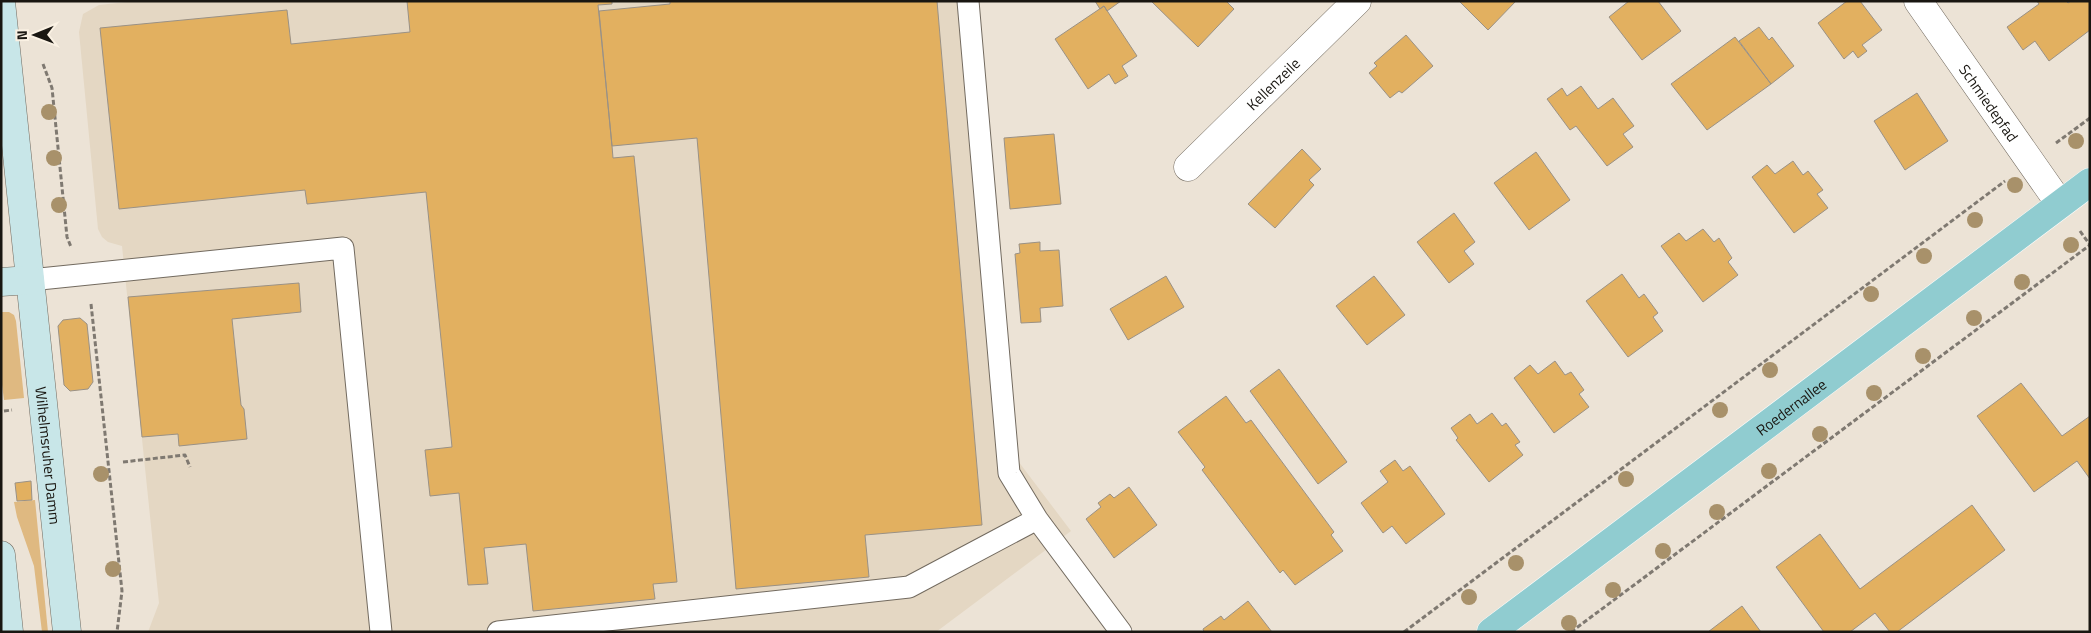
<svg xmlns="http://www.w3.org/2000/svg" width="2091" height="633" font-family="'Titillium Web',sans-serif">
<rect width="100%" height="100%" fill="#ece3d6"/>
<path fill="#e4d7c3" d="M 136,1 L 974,1 L 1015,457 L 1071,531 L 936,632 L 148,632 L 159,603 L 122,246 L 108,242 L 102,237 L 98,229 L 79,32 L 83,14 L 99,5 Z"/>
<path fill="#dfb981" d="M 1,312 L 9,312 L 14,315 L 16,321 L 24,398 L 4,400 L 1,377 Z
M 35,500 L 48,632 L 42,632 L 34,566 L 17,517 L 14,502 Z"/>
<path fill="#e2b060" stroke="#9a9185" d="M 407,1 L 612,1 L 612,4 L 598,5 L 612,146 L 613,158 L 634,156 L 677,582 L 653,584 L 655,599 L 533,611 L 526,544 L 484,548 L 488,584 L 468,585 L 459,493 L 430,496 L 425,450 L 452,447 L 426,192 L 307,204 L 305,190 L 119,209 L 100,28 L 287,10 L 291,44 L 410,32 Z
M 670,1 L 937,1 L 982,525 L 865,535 L 869,577 L 736,589 L 697,138 L 612,146 L 599,11 L 670,4 Z
M 1095,1 L 1121,1 L 1107,11 L 1104,6 L 1100,9 Z
M 1151,1 L 1226,1 L 1234,9 L 1198,47 Z
M 1459,1 L 1516,1 L 1488,30 Z
M 1629,1 L 1658,1 L 1681,31 L 1642,60 L 1609,17 Z
M 1847,1 L 1860,1 L 1882,30 L 1862,45 L 1867,51 L 1858,58 L 1853,51 L 1844,59 L 1818,23 Z
M 2037,1 L 2066,1 L 2068,3 L 2071,1 L 2090,1 L 2090,30 L 2049,61 L 2035,41 L 2023,50 L 2007,27 L 2039,4 Z
M 1104,6 L 1137,56 L 1122,66 L 1128,76 L 1115,84 L 1109,74 L 1088,89 L 1055,39 Z
M 1759,27 L 1769,40 L 1772,37 L 1794,66 L 1771,84 L 1739,41 Z
M 1406,35 L 1433,66 L 1402,93 L 1399,91 L 1390,98 L 1369,73 L 1377,66 L 1374,63 Z
M 1735,37 L 1771,84 L 1707,130 L 1671,84 Z
M 1581,86 L 1598,109 L 1613,98 L 1634,126 L 1623,134 L 1633,147 L 1607,166 L 1576,126 L 1570,130 L 1547,99 L 1562,88 L 1567,96 Z
M 1917,93 L 1948,141 L 1905,170 L 1874,121 Z
M 1054,134 L 1061,204 L 1010,209 L 1004,138 Z
M 1302,149 L 1321,169 L 1309,180 L 1314,185 L 1275,228 L 1248,204 Z
M 1536,152 L 1570,200 L 1529,230 L 1494,183 Z
M 1793,161 L 1803,175 L 1808,171 L 1823,190 L 1817,194 L 1828,208 L 1794,233 L 1752,177 L 1767,165 L 1775,174 Z
M 1454,213 L 1475,242 L 1464,251 L 1474,264 L 1449,283 L 1417,242 Z
M 1703,229 L 1714,242 L 1719,238 L 1732,258 L 1728,262 L 1738,275 L 1703,302 L 1661,246 L 1679,233 L 1686,241 Z
M 1040,242 L 1040,251 L 1059,250 L 1063,306 L 1040,308 L 1041,322 L 1021,323 L 1015,254 L 1020,253 L 1019,244 Z
M 1622,274 L 1639,298 L 1644,294 L 1658,313 L 1653,317 L 1663,331 L 1628,357 L 1586,301 Z
M 1166,276 L 1184,307 L 1128,340 L 1110,309 Z
M 1374,276 L 1405,315 L 1367,345 L 1336,306 Z
M 299,283 L 301,312 L 232,319 L 241,405 L 244,409 L 247,439 L 179,446 L 178,434 L 142,437 L 128,297 Z
M 80,318 L 87,324 L 93,382 L 88,389 L 70,391 L 64,385 L 58,326 L 63,320 Z
M 1555,361 L 1565,375 L 1571,372 L 1584,390 L 1579,394 L 1589,407 L 1554,433 L 1514,378 L 1530,365 L 1538,374 Z
M 1279,369 L 1347,462 L 1318,484 L 1250,391 Z
M 2021,383 L 2062,436 L 2090,416 L 2090,479 L 2077,461 L 2034,492 L 1977,416 Z
M 1226,396 L 1246,423 L 1251,420 L 1334,532 L 1331,535 L 1343,551 L 1295,585 L 1283,570 L 1280,573 L 1202,470 L 1205,467 L 1178,432 Z
M 1492,413 L 1502,426 L 1506,423 L 1520,442 L 1515,445 L 1523,455 L 1489,482 L 1456,440 L 1458,438 L 1451,428 L 1470,414 L 1477,424 Z
M 1395,460 L 1403,471 L 1410,466 L 1445,514 L 1406,544 L 1392,526 L 1383,533 L 1361,503 L 1388,482 L 1380,471 Z
M 31,481 L 32,500 L 17,501 L 15,483 Z
M 1129,487 L 1157,525 L 1114,558 L 1086,519 L 1101,507 L 1098,503 L 1110,494 L 1114,498 Z
M 1972,505 L 2005,550 L 1897,632 L 1890,632 L 1875,613 L 1850,632 L 1824,632 L 1776,567 L 1820,534 L 1860,589 Z
M 1248,601 L 1272,632 L 1204,632 L 1203,629 L 1221,616 L 1224,620 Z
M 1742,606 L 1761,632 L 1708,632 Z"/>
<g fill="none" stroke-linecap="round" stroke-linejoin="round">
<defs>
<path id="lane" d="M 968,1 L 1009,473 L 1037,519 L 1121,632
M 30,280 L 343,248 L 381,632
M 498,632 L 909,587 L 1037,519"/>
<g id="street">
<path id="s1" d="M 1918,1 L 2060,204"/>
<path id="s2" d="M 1188,167 L 1357,1"/>
</g>
<g id="secondary">
<path id="s3" d="M 1,2 L 67,632"/>
<path d="M 1,282 L 30,280"/>
<path d="M 1,555 L 9,632"/>
</g>
<g id="primary">
<path id="s4" d="M 1491,632 L 2090,182"/>
</g>
</defs>
<use href="#lane" stroke="#726a5f" stroke-width="23"/>
<use href="#street" stroke="#726a5f" stroke-width="29"/>
<use href="#secondary" stroke="#726a5f" stroke-width="29"/>
<use href="#primary" stroke="#fff" stroke-width="29"/>
<path stroke="#7f7971" stroke-width="3" stroke-dasharray="5 2.5" stroke-linecap="butt" d="M 43,64 L 52,88 L 67,237 L 71,247
M 2056,143 L 2090,118
M 2080,231 L 2090,245
M 91,304 L 122,591 L 117,632
M 4,411 L 12,410
M 123,462 L 185,455 L 190,467
M 1404,632 L 2005,181
M 1571,632 L 2090,245"/>
<use href="#lane" stroke="#fff" stroke-width="21"/>
<use href="#street" stroke="#fff" stroke-width="28"/>
<use href="#secondary" stroke="#c8e6e8" stroke-width="28"/>
<use href="#primary" stroke="#90ccd0" stroke-width="28"/>
</g>
<g fill="#a8916a">
<circle cx="49" cy="112" r="8"/>
<circle cx="2076" cy="141" r="8"/>
<circle cx="54" cy="158" r="8"/>
<circle cx="2015" cy="185" r="8"/>
<circle cx="59" cy="205" r="8"/>
<circle cx="1975" cy="220" r="8"/>
<circle cx="2071" cy="245" r="8"/>
<circle cx="1924" cy="256" r="8"/>
<circle cx="2022" cy="282" r="8"/>
<circle cx="1871" cy="294" r="8"/>
<circle cx="1974" cy="318" r="8"/>
<circle cx="1923" cy="356" r="8"/>
<circle cx="1770" cy="370" r="8"/>
<circle cx="1874" cy="393" r="8"/>
<circle cx="1720" cy="410" r="8"/>
<circle cx="1820" cy="434" r="8"/>
<circle cx="1769" cy="471" r="8"/>
<circle cx="101" cy="474" r="8"/>
<circle cx="1626" cy="479" r="8"/>
<circle cx="1717" cy="512" r="8"/>
<circle cx="1663" cy="551" r="8"/>
<circle cx="1516" cy="563" r="8"/>
<circle cx="113" cy="569" r="8"/>
<circle cx="1613" cy="590" r="8"/>
<circle cx="1469" cy="597" r="8"/>
<circle cx="1569" cy="623" r="8"/>
</g>
<g text-anchor="middle" dominant-baseline="central" stroke-width="4" stroke-linejoin="round" paint-order="stroke">
<g font-size="15" fill="#191611" stroke="#faf1e3">
<text stroke="none"><textPath href="#s2" startOffset="119">Kellenzeile</textPath></text>
<text stroke="none"><textPath href="#s1" startOffset="124">Schmiedepfad</textPath></text>
<text stroke="none"><textPath href="#s4" startOffset="375">Roedernallee</textPath></text>
<text stroke="none"><textPath href="#s3" startOffset="456">Wilhelmsruher Damm</textPath></text>
</g>
</g>
<rect width="2091" height="633" fill="none" stroke="#191611" stroke-width="5"/>
<g transform="translate(35 35) rotate(269)" stroke="#faf1e3" stroke-width="4" paint-order="stroke">
<path d="M0-4L9 19L0 12L-9 19Z" fill="#191611"/>
<text y="-8" font-size="14" font-weight="bold" text-anchor="middle" fill="#191611">N</text>
</g>
</svg>
